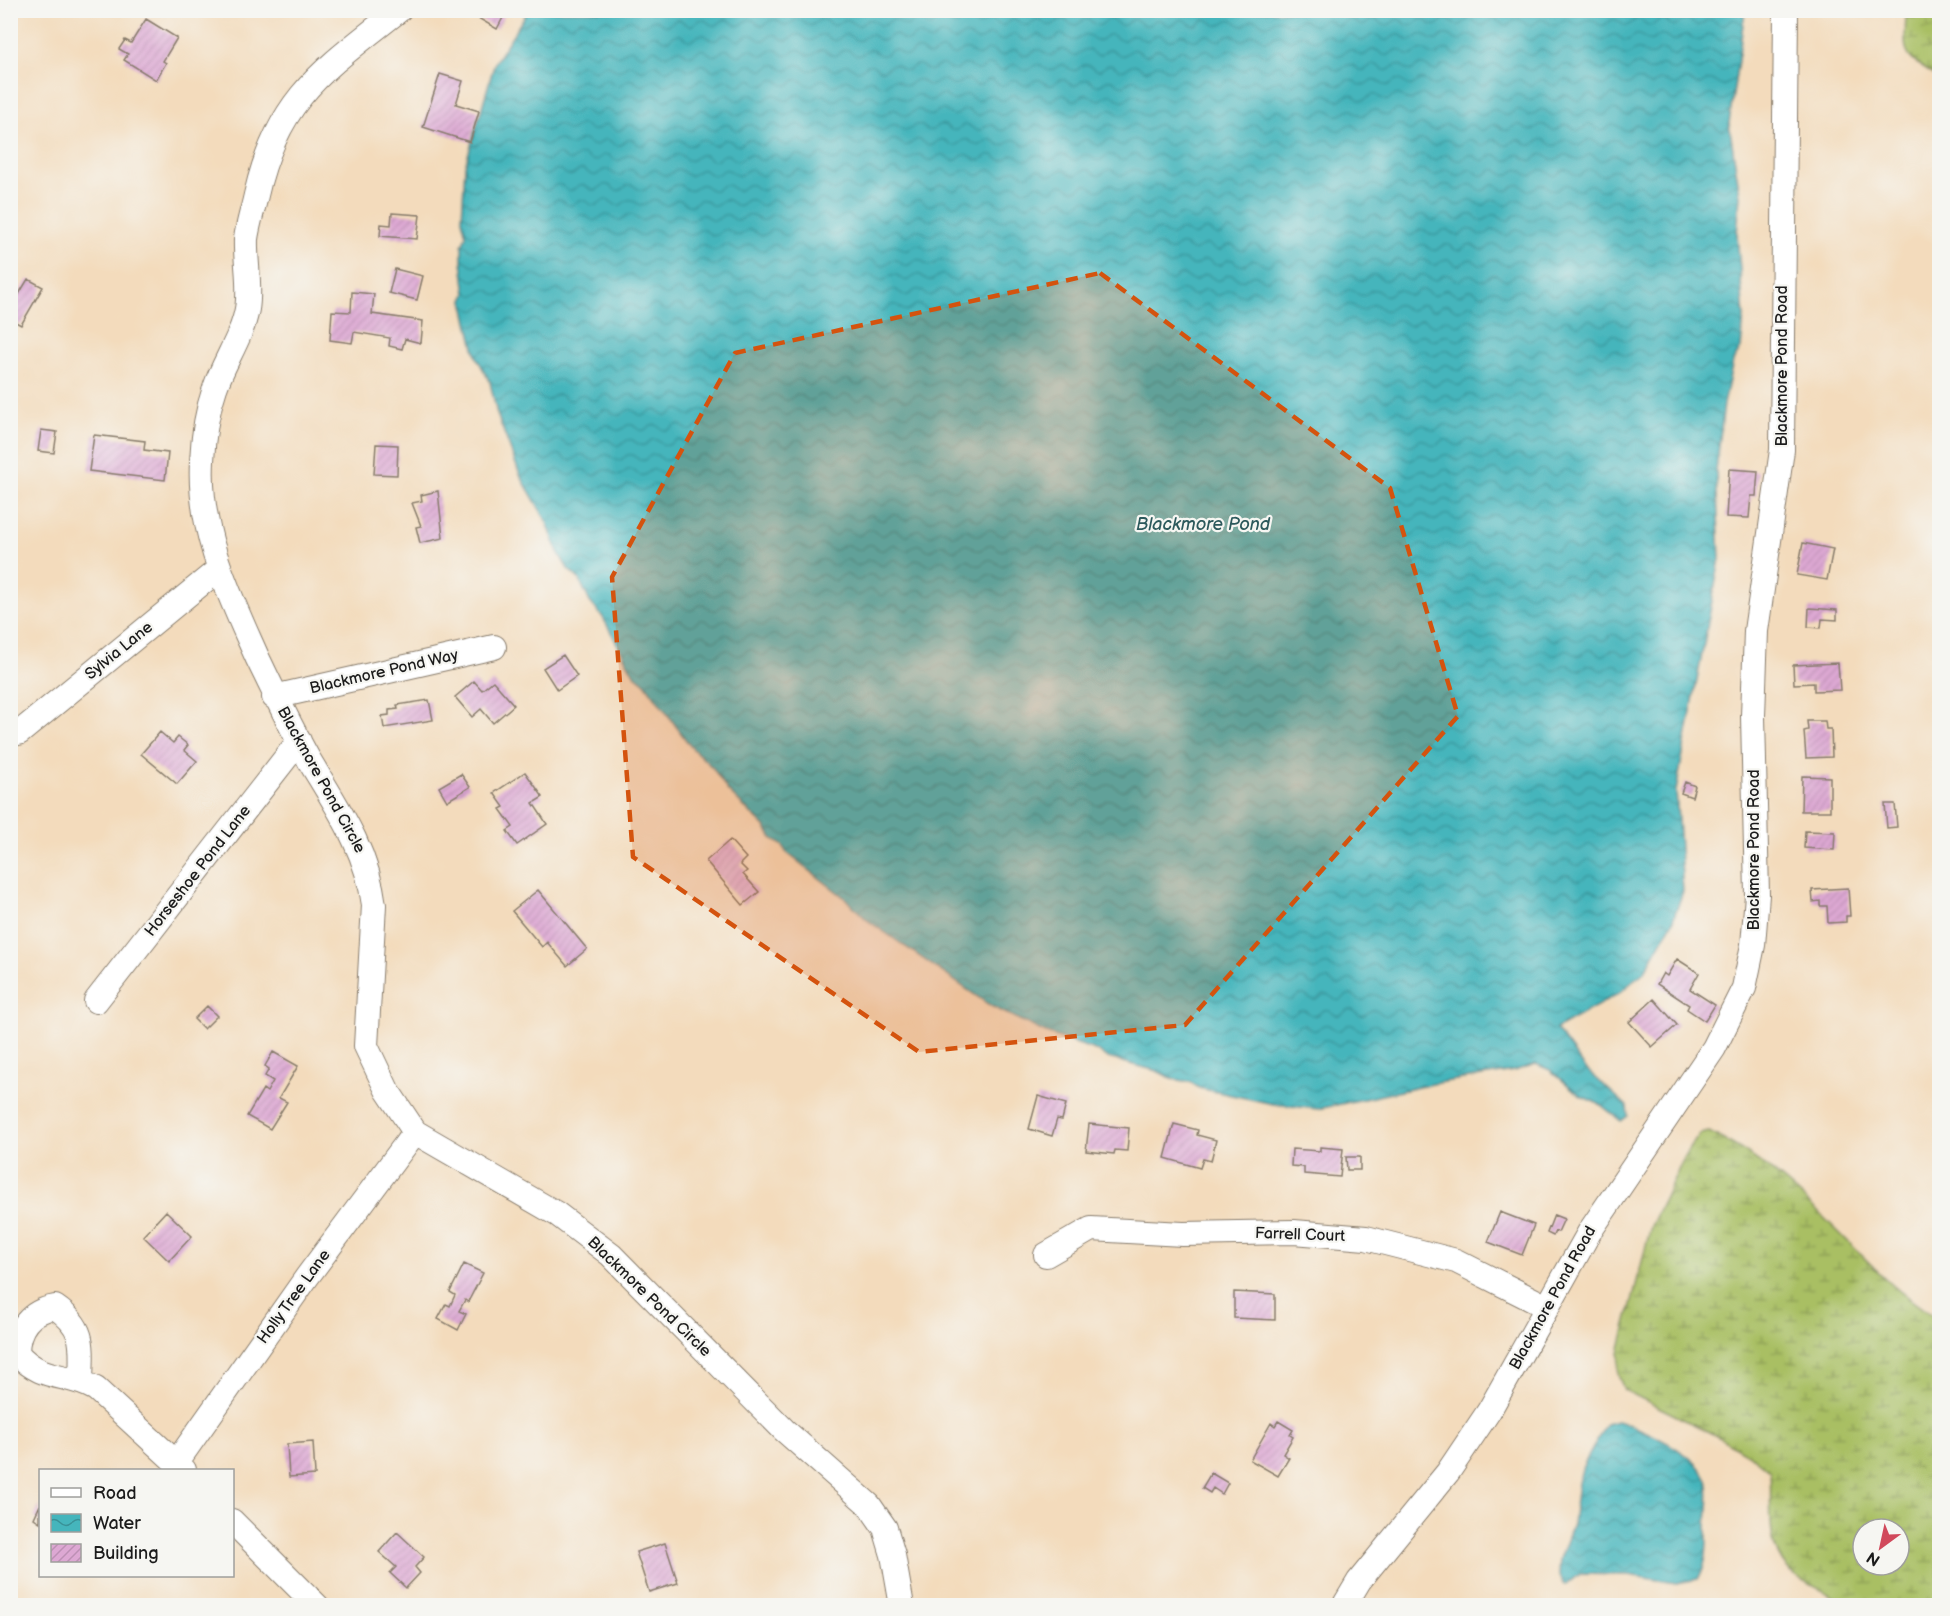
<svg xmlns="http://www.w3.org/2000/svg" width="1950" height="1616" font-family="'Balsamiq Sans',sans-serif">
<defs>
<pattern id="wetland-marsh" width="20" height="14" patternUnits="userSpaceOnUse" patternTransform="scale(1.5)"><rect width="20" height="14" fill="#a9bf64"/><path d="M1 5h8M5 5V1M11 12h8M15 12V8" fill="none" stroke="#899a52"/></pattern>
<pattern id="water-waves" width="16" height="10" patternUnits="userSpaceOnUse" patternTransform="scale(1.5)"><rect width="16" height="10" fill="#45b5bc"/><path d="M0 5q4-4 8 0t8 0" fill="none" stroke="#399298"/></pattern>
<pattern id="building-hatch" width="6" height="6" patternUnits="userSpaceOnUse" patternTransform="scale(1.5)"><rect width="6" height="6" fill="#dda8d3"/><path d="M-1 1l2-2M0 6l6-6M5 7l2-2" fill="none" stroke="#bd90b5"/></pattern>
</defs>
<rect width="100%" height="100%" fill="#f6f6f2"/>
<filter id="ink" filterUnits="userSpaceOnUse"><feTurbulence type="fractalNoise" baseFrequency=".0167" numOctaves="2"/><feDisplacementMap in="SourceGraphic" scale="12" xChannelSelector="R" yChannelSelector="G"/><feConvolveMatrix kernelMatrix="1 2 1 2 8 2 1 2 1" color-interpolation-filters="sRGB"/></filter>
<filter id="wash" filterUnits="userSpaceOnUse"><feTurbulence type="fractalNoise" baseFrequency=".008" numOctaves="4" result="noise"/><feDisplacementMap in="SourceGraphic" scale="24" xChannelSelector="R" yChannelSelector="G"/><feGaussianBlur stdDeviation="1.35" result="paint"/><feColorMatrix in="noise" values="0 0 0 0 0 0 0 0 0 0 0 0 0 0 0 0 0 1.4 0 .05"/><feComposite in="paint" operator="in"/></filter>
<g filter="url(#wash)">
<rect width="100%" height="100%" fill="#f3dbbc"/>
<path fill="url(#wetland-marsh)" stroke="#626e40" stroke-width="1.5" fill-rule="evenodd" d="M 1906,11 L 1939,11 L 1939,78 C 1899,53 1905,57 1906,11 Z
M 1709,1132 C 1782,1166 1831,1227 1888,1281 C 1904,1296 1922,1308 1939,1320 L 1939,1605 L 1842,1605 C 1830,1591 1814,1588 1799,1578 C 1761,1552 1773,1511 1770,1471 L 1754,1458 L 1715,1435 L 1624,1390 L 1618,1374 L 1619,1352 L 1651,1226 L 1688,1150 L 1700,1134 ZM 1863,1529 L 1899,1529 L 1899,1565 L 1863,1565 Z"/>
<path fill="url(#water-waves)" stroke="#30686c" stroke-width="1.5" d="M 528,11 L 1745,11 L 1729,123 L 1740,196 L 1737,234 L 1744,316 L 1741,348 L 1733,361 L 1724,404 L 1716,471 L 1720,559 L 1676,791 L 1683,891 L 1672,923 L 1645,971 L 1618,994 L 1556,1029 L 1585,1068 L 1627,1106 L 1628,1116 L 1621,1121 L 1601,1105 L 1581,1096 L 1550,1070 L 1536,1064 L 1514,1071 L 1437,1083 L 1318,1109 L 1273,1104 L 1199,1088 L 1190,1082 L 1173,1079 L 1157,1071 L 1108,1058 L 1095,1050 L 1046,1033 L 991,1006 L 867,920 L 845,898 L 786,852 L 783,846 L 772,838 L 765,827 L 728,791 L 713,768 L 691,747 L 645,683 L 634,674 L 602,616 L 590,602 L 579,579 L 568,569 L 558,552 L 546,520 L 520,475 L 497,414 L 490,382 L 476,356 L 463,300 L 466,294 L 462,262 L 462,246 L 466,235 L 462,219 L 465,166 L 495,62 Z
M 1617,1421 C 1643,1428 1698,1454 1707,1480 C 1711,1493 1707,1513 1707,1526 C 1707,1546 1708,1562 1698,1579 L 1676,1583 L 1628,1575 L 1580,1574 L 1569,1583 L 1564,1584 L 1559,1576 L 1560,1559 L 1573,1524 L 1578,1483 L 1583,1466 L 1606,1424 Z"/>
<g id="blocks">
<path fill="url(#building-hatch)" d="M 473,10 L 507,10 L 497,29 L 471,14 Z
M 146,19 L 177,38 L 163,61 L 166,63 L 156,80 L 124,60 L 128,54 L 119,49 L 125,40 L 131,43 Z
M 440,74 L 463,81 L 456,104 L 479,111 L 470,142 L 423,127 Z
M 392,213 L 420,215 L 417,239 L 380,236 L 381,224 L 391,225 Z
M 395,269 L 423,276 L 417,300 L 389,293 Z
M 28,279 L 43,287 L 21,325 L 10,319 L 10,309 Z
M 352,292 L 374,294 L 372,314 L 423,321 L 421,343 L 405,339 L 402,349 L 389,346 L 390,338 L 354,332 L 352,343 L 330,340 L 332,311 L 351,312 Z
M 41,430 L 57,432 L 54,453 L 38,451 Z
M 94,435 L 145,441 L 144,450 L 168,453 L 165,480 L 89,471 Z
M 376,444 L 398,445 L 397,475 L 374,474 Z
M 1729,469 L 1758,471 L 1756,496 L 1751,496 L 1749,518 L 1726,517 Z
M 438,491 L 443,538 L 420,543 L 416,527 L 421,526 L 412,503 L 422,501 L 421,495 Z
M 1803,543 L 1833,549 L 1827,580 L 1797,575 Z
M 1809,608 L 1837,610 L 1837,620 L 1822,619 L 1821,628 L 1808,627 Z
M 563,655 L 577,676 L 557,690 L 543,668 Z
M 1838,663 L 1840,690 L 1814,691 L 1814,683 L 1794,684 L 1793,665 Z
M 474,681 L 482,690 L 493,681 L 514,705 L 493,723 L 481,709 L 472,717 L 455,697 Z
M 429,700 L 433,720 L 384,728 L 382,716 L 389,715 L 389,710 L 398,709 L 397,705 Z
M 1807,721 L 1825,721 L 1826,729 L 1831,729 L 1832,757 L 1806,758 L 1804,731 L 1808,730 Z
M 1940,725 L 1940,738 L 1933,729 Z
M 160,732 L 173,743 L 178,737 L 188,745 L 184,750 L 197,761 L 177,784 L 141,754 Z
M 525,772 L 543,797 L 533,803 L 547,824 L 517,845 L 507,831 L 513,827 L 500,809 L 504,807 L 494,793 Z
M 461,774 L 470,787 L 447,801 L 439,787 Z
M 1802,776 L 1830,777 L 1830,811 L 1801,811 Z
M 1685,782 L 1695,786 L 1692,797 L 1681,793 Z
M 1885,804 L 1895,804 L 1897,827 L 1887,828 Z
M 1805,831 L 1835,832 L 1834,850 L 1804,848 Z
M 730,840 L 746,858 L 740,864 L 747,871 L 743,874 L 759,892 L 743,905 L 706,861 Z
M 1848,888 L 1850,916 L 1846,916 L 1846,922 L 1828,923 L 1827,906 L 1820,906 L 1820,901 L 1813,902 L 1812,890 Z
M 538,890 L 587,949 L 567,966 L 547,942 L 542,947 L 512,911 Z
M 1677,959 L 1699,973 L 1690,989 L 1715,1005 L 1705,1021 L 1687,1009 L 1689,1005 L 1657,984 L 1663,973 L 1667,976 Z
M 1654,999 L 1677,1025 L 1652,1047 L 1629,1022 Z
M 207,1006 L 217,1016 L 204,1029 L 194,1019 Z
M 273,1052 L 298,1066 L 279,1098 L 287,1102 L 270,1129 L 247,1116 L 263,1089 L 267,1092 L 273,1081 L 265,1076 L 269,1069 L 265,1066 Z
M 1038,1096 L 1066,1104 L 1062,1120 L 1057,1119 L 1052,1136 L 1029,1129 Z
M 1089,1124 L 1129,1128 L 1127,1151 L 1115,1150 L 1114,1154 L 1086,1151 Z
M 1174,1124 L 1198,1130 L 1197,1135 L 1216,1140 L 1211,1161 L 1203,1159 L 1200,1168 L 1165,1158 Z
M 1320,1147 L 1343,1149 L 1340,1177 L 1304,1174 L 1304,1167 L 1291,1166 L 1292,1149 L 1320,1151 Z
M 1346,1157 L 1360,1157 L 1360,1170 L 1347,1170 Z
M 166,1211 L 192,1236 L 169,1261 L 143,1236 Z
M 1500,1212 L 1534,1225 L 1522,1255 L 1488,1242 Z
M 1554,1215 L 1564,1219 L 1558,1232 L 1555,1231 L 1553,1236 L 1547,1233 Z
M 464,1264 L 483,1273 L 468,1302 L 465,1300 L 459,1311 L 466,1314 L 458,1330 L 438,1319 L 446,1304 L 450,1306 L 455,1295 L 450,1292 Z
M 1234,1292 L 1275,1294 L 1275,1320 L 1234,1318 Z
M 1278,1421 L 1293,1430 L 1290,1435 L 1293,1437 L 1283,1454 L 1289,1458 L 1278,1476 L 1250,1460 L 1271,1423 L 1275,1426 Z
M 313,1442 L 315,1475 L 289,1477 L 287,1444 Z
M 1211,1473 L 1228,1483 L 1222,1494 L 1213,1488 L 1210,1493 L 1202,1488 Z
M 40,1505 L 40,1522 L 34,1518 Z
M 397,1532 L 424,1557 L 415,1567 L 420,1573 L 406,1588 L 390,1573 L 396,1567 L 379,1552 Z
M 665,1543 L 678,1583 L 649,1592 L 636,1552 Z
M 999,1601 L 1000,1606 L 981,1606 L 981,1604 Z"/>
</g>
</g>
<g filter="url(#ink)">
<use href="#blocks" fill-opacity="0" stroke="#887c6c" stroke-width="1.5"/>
<g fill="none" stroke-linecap="round" stroke-linejoin="round">
<defs>
<path id="minor" d="M 399,10 C 325,69 278,97 256,195 C 253,209 248,224 246,239 C 245,261 251,286 247,309 C 242,337 224,361 215,388 C 207,411 203,437 202,461 C 198,532 229,594 257,657 C 274,692 290,726 309,760 C 337,807 367,849 374,905 L 366,1046 L 387,1090 L 415,1132 L 557,1214 L 611,1255 L 784,1430 L 869,1505 L 885,1528 L 893,1555 L 902,1606
M 274,697 L 494,647
M 19,733 L 219,569
M 96,1001 L 299,741
M 1046,1255 L 1091,1229 L 1183,1234 L 1294,1232 L 1366,1238 L 1456,1261 L 1547,1307
M 81,1380 C 82,1346 86,1328 55,1307 C 31,1311 17,1328 17,1353 C 42,1382 67,1372 96,1389 L 184,1470
M 176,1463 L 307,1277 L 415,1132
M 232,1521 L 317,1606
M 1344,1606 L 1359,1581 L 1448,1472 L 1489,1411 L 1590,1231 L 1714,1048 L 1744,988 L 1753,945 L 1757,895 L 1753,716 L 1756,631 L 1782,450 L 1786,10"/>
</defs>
<use href="#minor" stroke="#887c6c" stroke-width="26"/>
<use href="#minor" stroke="#fff" stroke-width="24"/>
</g>
</g>
<path fill="#d4530e" fill-opacity="0.2" stroke="#d4530e" stroke-width="4.5" stroke-dasharray="12 8" stroke-linejoin="round" d="M 1100,273 L 1390,488 L 1458,716 L 1185,1025 L 919,1052 L 633,857 L 612,577 L 735,353 Z"/>
<g text-anchor="middle" dominant-baseline="central" stroke-width="4.5" stroke-linejoin="round" paint-order="stroke">
<g font-size="16" fill="#1c1c1c" stroke="#f6f6f2">
<text transform="translate(1782 366) rotate(-90)">Blackmore Pond Road</text>
<text transform="translate(119 651) rotate(-39)">Sylvia Lane</text>
<text transform="translate(384 672) rotate(-13)">Blackmore Pond Way</text>
<text transform="translate(321 780) rotate(61)">Blackmore Pond Circle</text>
<text transform="translate(1754 850) rotate(-90)">Blackmore Pond Road</text>
<text transform="translate(198 871) rotate(-52)">Horseshoe Pond Lane</text>
<text transform="translate(1300 1235) rotate(2)">Farrell Court</text>
<text transform="translate(294 1297) rotate(-54)">Holly Tree Lane</text>
<text transform="translate(649 1297) rotate(44)">Blackmore Pond Circle</text>
<text transform="translate(1553 1298) rotate(-61)">Blackmore Pond Road</text>
</g>
<g font-size="18" font-style="italic" fill="#2c595c" stroke="#f6f6f2">
<text x="1203" y="524">Blackmore Pond</text>
</g>
</g>
<rect width="1950" height="1616" fill="none" stroke="#f6f6f2" stroke-width="36"/>
<rect x="39" y="1469" width="195" height="108" fill="#f6f6f2" stroke="#9f9f9c" stroke-width="1.5"/>
<rect x="51" y="1488" width="30" height="9" fill="#ffffff" stroke="#9f9f9c" stroke-width="1.5"/>
<text x="93" y="1499" font-size="18" fill="#1c1c1c">Road</text>
<rect x="51" y="1514" width="30" height="18" fill="url(#water-waves)" stroke="#9f9f9c" stroke-width="1.5"/>
<text x="93" y="1529" font-size="18" fill="#1c1c1c">Water</text>
<rect x="51" y="1544" width="30" height="18" fill="url(#building-hatch)" stroke="#9f9f9c" stroke-width="1.5"/>
<text x="93" y="1559" font-size="18" fill="#1c1c1c">Building</text>
<g transform="translate(1881 1547) rotate(213)"><circle r="28" fill="#f6f6f2" stroke="#9f9f9c" stroke-width="1.5"/>
<path d="M0-4.5L10 22L0 15L-10 22Z" fill="#d1495b"/>
<text y="-9" font-size="16" font-weight="bold" text-anchor="middle" fill="#1c1c1c">N</text>
</g>
</svg>
